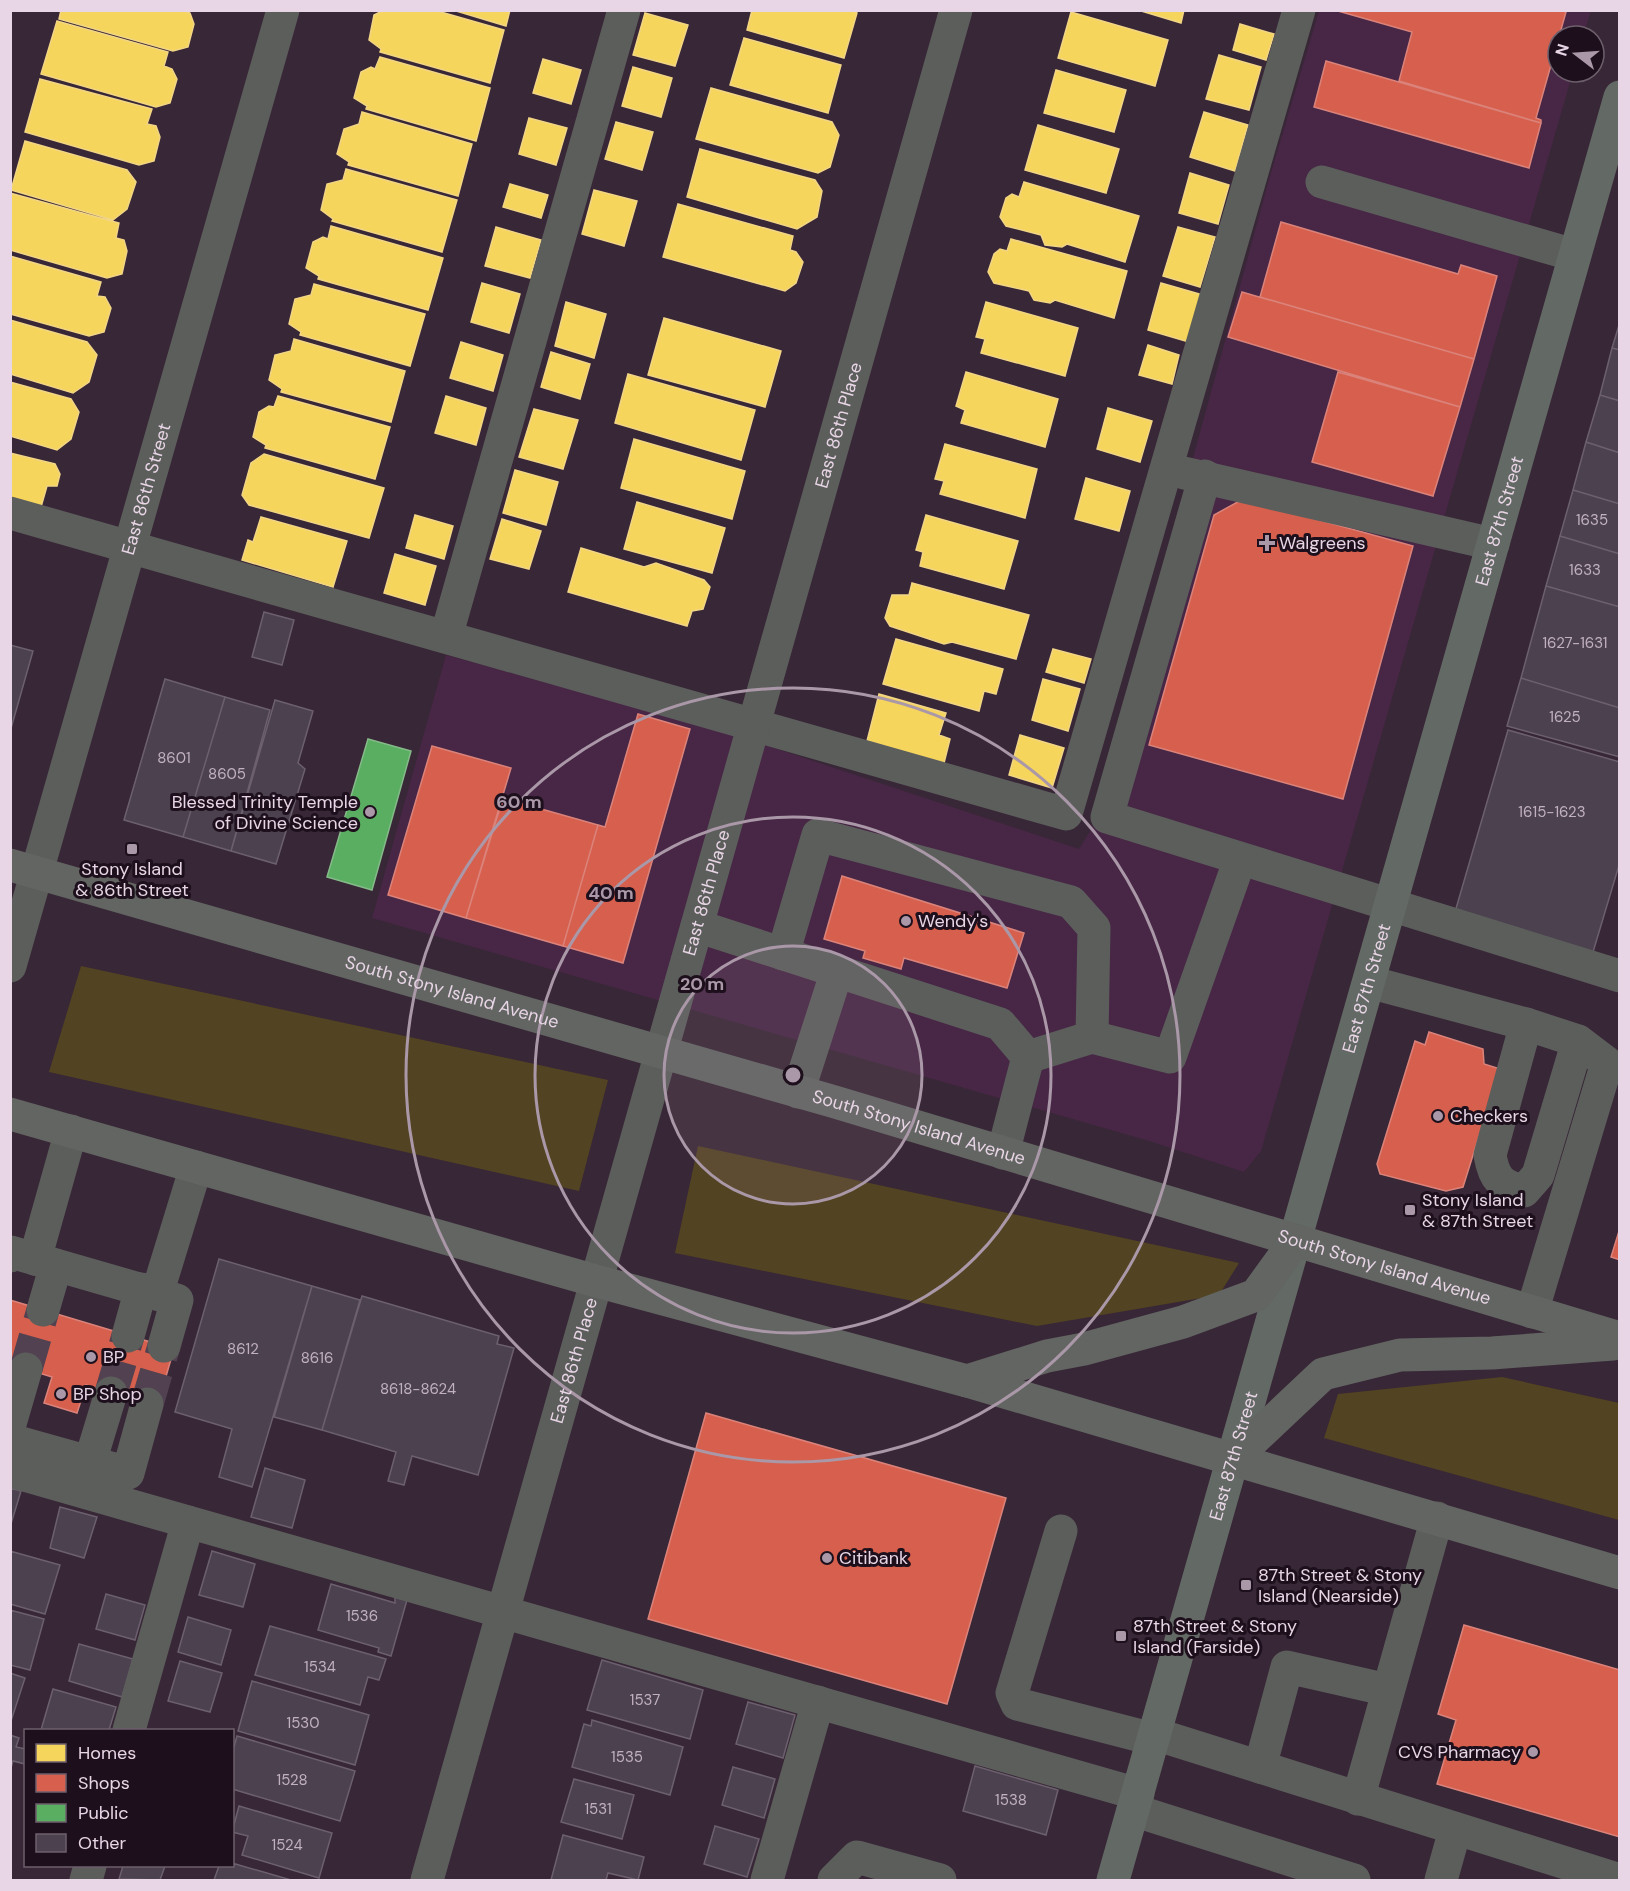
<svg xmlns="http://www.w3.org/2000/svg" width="1630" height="1891" font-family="'DM Sans',sans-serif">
<rect width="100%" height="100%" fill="#382736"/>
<path fill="#472745" d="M 1319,11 L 1591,11 L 1583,36 L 1558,36 L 1558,72 L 1573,72 L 1261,1151 L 1244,1172 L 1149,1141 L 372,918 L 446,655 L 714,728 L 1079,849 L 1092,828 L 1270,176 Z"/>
<path fill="#524322" d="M 81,966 L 608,1080 L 579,1191 L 49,1072 Z
M 698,1146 L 1239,1263 L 1219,1295 L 1037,1326 L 675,1253 Z
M 1502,1377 L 1619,1403 L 1619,1520 L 1324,1438 L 1338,1394 Z"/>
<path fill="#f6d55c" stroke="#f2d585" stroke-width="1.5" d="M 61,10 L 182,10 L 190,13 L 194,24 L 188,47 L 173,51 L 59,19 Z
M 384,10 L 434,10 L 504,30 L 490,83 L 380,52 L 381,49 L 369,40 L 374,15 Z
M 453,10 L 510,10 L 506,26 Z
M 752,10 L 850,10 L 857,13 L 844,58 L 747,30 Z
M 1138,10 L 1184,10 L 1181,23 Z
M 1071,12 L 1168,40 L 1155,86 L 1058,58 Z
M 645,13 L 688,25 L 675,66 L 633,55 Z
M 57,21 L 168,52 L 164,66 L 172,69 L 177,79 L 170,103 L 156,107 L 41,74 Z
M 1240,24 L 1274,34 L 1266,60 L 1233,50 Z
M 744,38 L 841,65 L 828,113 L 730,85 Z
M 1219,55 L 1261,67 L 1249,110 L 1206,99 Z
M 380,57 L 490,88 L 476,141 L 366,109 L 367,106 L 354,98 L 361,72 L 371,67 L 375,69 Z
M 543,59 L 581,70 L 571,104 L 533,93 Z
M 633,67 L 672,78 L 661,117 L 622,106 Z
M 1056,70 L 1126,90 L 1114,132 L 1044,113 Z
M 40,79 L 152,109 L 147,124 L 156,126 L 160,137 L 154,161 L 139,165 L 25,132 Z
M 711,88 L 832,122 L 839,135 L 830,167 L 818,173 L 696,139 Z
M 362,112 L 472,144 L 458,196 L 348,165 L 349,162 L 337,154 L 344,129 L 359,124 Z
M 1204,112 L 1248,125 L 1235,171 L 1190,157 Z
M 529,118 L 567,128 L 556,165 L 519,154 Z
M 616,122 L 653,132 L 642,170 L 605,159 Z
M 1038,125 L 1119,149 L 1106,193 L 1025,170 Z
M 25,141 L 127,170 L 136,182 L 127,209 L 113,220 L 11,190 Z
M 700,149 L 815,180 L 822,191 L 817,217 L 797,229 L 687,197 Z
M 346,169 L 457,200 L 442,252 L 332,221 L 333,219 L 321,210 L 327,184 L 343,180 Z
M 1190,173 L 1229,185 L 1218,224 L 1179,213 Z
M 1024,182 L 1139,216 L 1125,262 L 1067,244 L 1062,247 L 1045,245 L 1041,235 L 1006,226 L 1000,217 L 1006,198 L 1012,194 L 1019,197 Z
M 510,184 L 548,195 L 541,218 L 503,207 Z
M 594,190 L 637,201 L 624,246 L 582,234 Z
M 10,193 L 119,223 L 116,238 L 124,240 L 127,251 L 122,274 L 107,278 L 10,250 Z
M 678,204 L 793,236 L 790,250 L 796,252 L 803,262 L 796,283 L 785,291 L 663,257 Z
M 331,226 L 443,258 L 428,310 L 318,279 L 319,276 L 306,268 L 313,242 L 323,237 L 328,239 Z
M 496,227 L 541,240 L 530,278 L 485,266 Z
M 1178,227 L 1215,237 L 1200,287 L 1163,276 Z
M 1011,239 L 1127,271 L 1114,318 L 1055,300 L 1050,303 L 1034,300 L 1029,291 L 994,283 L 988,272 L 994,254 L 1000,249 L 1007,251 Z
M 10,256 L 101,282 L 97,296 L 105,297 L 111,308 L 104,332 L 89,336 L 10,314 Z
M 482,283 L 520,294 L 509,333 L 471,322 Z
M 1161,283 L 1203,295 L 1189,342 L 1148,330 Z
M 314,284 L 425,314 L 410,366 L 300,335 L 301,332 L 289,324 L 295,299 L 311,295 Z
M 566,302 L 606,314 L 594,358 L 555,346 Z
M 986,302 L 1078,328 L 1065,376 L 981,353 L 985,339 L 976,337 Z
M 664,318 L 781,351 L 765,407 L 648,375 Z
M 10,320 L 87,342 L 97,355 L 89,382 L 73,393 L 10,374 Z
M 294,339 L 405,371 L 391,422 L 281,392 L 282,389 L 269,380 L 275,355 L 291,351 Z
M 461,342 L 503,355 L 493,391 L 450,378 Z
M 1148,345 L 1179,355 L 1172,384 L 1139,375 Z
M 551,352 L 590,364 L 580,399 L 541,387 Z
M 966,372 L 1058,399 L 1045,447 L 961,423 L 965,410 L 956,406 Z
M 628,374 L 755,410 L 741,460 L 615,423 Z
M 10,382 L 71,399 L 79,412 L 71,439 L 57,450 L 10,436 Z
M 278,396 L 390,427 L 375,479 L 265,448 L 266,445 L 253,437 L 259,412 L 269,406 L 274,407 Z
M 446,396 L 486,408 L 476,445 L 435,433 Z
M 1108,408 L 1152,421 L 1140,462 L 1097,449 Z
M 534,409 L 578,420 L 563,469 L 519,457 Z
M 634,439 L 745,471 L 732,519 L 621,488 Z
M 945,444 L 1037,469 L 1025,518 L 940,494 L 944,481 L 935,479 Z
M 10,453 L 55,464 L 60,474 L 57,486 L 47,486 L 41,507 L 10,498 Z
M 264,454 L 384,488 L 369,538 L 249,505 L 242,495 L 251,463 Z
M 515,470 L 558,482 L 546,525 L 503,513 Z
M 1086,478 L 1130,491 L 1119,531 L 1075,519 Z
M 637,502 L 725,528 L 712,573 L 624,549 Z
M 415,515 L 453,526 L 444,559 L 406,548 Z
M 926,515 L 1018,541 L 1004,589 L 920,566 L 923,552 L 916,550 Z
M 261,517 L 347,541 L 333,587 L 242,560 L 248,540 L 253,542 Z
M 502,519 L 541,531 L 529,569 L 490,559 Z
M 581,548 L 644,567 L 656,563 L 704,580 L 710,587 L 703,609 L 692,611 L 687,626 L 568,592 Z
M 395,554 L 436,566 L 425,605 L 384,593 Z
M 912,583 L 1029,615 L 1016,659 L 952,642 L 944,644 L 890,626 L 885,618 L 892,595 L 909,595 Z
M 896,639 L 1003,669 L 996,694 L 984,691 L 979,711 L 883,684 Z
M 1053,649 L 1091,659 L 1084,683 L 1046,672 Z
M 1043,679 L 1080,689 L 1068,731 L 1032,720 Z
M 879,694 L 946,713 L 939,735 L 950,739 L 944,763 L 867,741 Z
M 1020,735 L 1064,748 L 1052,788 L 1009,775 Z"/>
<path fill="#d6604d" stroke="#db837b" stroke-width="1.5" d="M 1559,10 L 1566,12 L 1536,118 L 1541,120 L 1541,123 L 1399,81 L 1412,32 L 1338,11 Z
M 1326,61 L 1541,123 L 1529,168 L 1314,107 Z
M 1281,222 L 1458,274 L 1461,265 L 1497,276 L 1474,359 L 1260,297 Z
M 1242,292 L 1474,359 L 1460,407 L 1228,337 Z
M 1338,372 L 1460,407 L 1433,496 L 1312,462 Z
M 1243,499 L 1413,546 L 1343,799 L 1149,745 L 1214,515 Z
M 638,714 L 690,729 L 623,963 L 563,946 L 598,825 L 605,827 Z
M 432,746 L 511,768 L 466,918 L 388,895 Z
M 503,798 L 598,825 L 563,946 L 466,918 Z
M 842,876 L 1024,933 L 1007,988 L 904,958 L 901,969 L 863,958 L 865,951 L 824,939 Z
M 1429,1032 L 1483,1049 L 1484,1064 L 1500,1069 L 1463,1187 L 1446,1191 L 1380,1174 L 1377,1164 L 1415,1041 L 1425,1045 Z
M 1620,1228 L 1620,1260 L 1611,1257 Z
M 10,1300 L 174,1349 L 157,1407 L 86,1385 L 77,1413 L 44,1403 L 52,1377 L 10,1364 Z
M 706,1413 L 1006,1498 L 947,1704 L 648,1619 Z
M 1464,1625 L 1620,1670 L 1620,1837 L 1437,1784 L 1456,1720 L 1438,1714 Z"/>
<path fill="#5aae61" stroke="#85ba89" stroke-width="1.5" d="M 368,739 L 411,751 L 372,890 L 327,877 Z"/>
<path fill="#4c414f" stroke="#6c606e" stroke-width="1.5" d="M 1620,322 L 1620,350 L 1612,348 Z
M 1612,348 L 1620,350 L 1620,401 L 1600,395 Z
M 1600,395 L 1620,401 L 1620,453 L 1586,442 Z
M 1586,442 L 1620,453 L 1620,504 L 1573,490 Z
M 1573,490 L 1620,504 L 1620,554 L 1560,536 Z
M 1560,536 L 1620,554 L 1620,607 L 1546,586 Z
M 1546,586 L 1620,607 L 1620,708 L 1521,678 Z
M 264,612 L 294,620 L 282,665 L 252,657 Z
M 10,645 L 33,651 L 10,732 Z
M 1521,678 L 1620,708 L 1620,757 L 1507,726 Z
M 165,679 L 225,697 L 183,837 L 124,820 Z
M 225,697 L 270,710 L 231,851 L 183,837 Z
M 275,700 L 313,711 L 298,763 L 305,769 L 276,864 L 231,851 Z
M 1508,730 L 1620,762 L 1620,862 L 1593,952 L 1455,912 Z
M 219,1259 L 312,1286 L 252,1487 L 219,1477 L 232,1429 L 175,1412 Z
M 312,1286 L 360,1300 L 322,1430 L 274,1417 Z
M 362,1296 L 499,1336 L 497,1344 L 514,1348 L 478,1475 L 412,1456 L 404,1485 L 388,1481 L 396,1452 L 322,1430 Z
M 265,1468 L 305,1480 L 292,1528 L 251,1517 Z
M 10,1488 L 21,1491 L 10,1527 Z
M 60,1507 L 97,1517 L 84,1558 L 50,1548 Z
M 10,1551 L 60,1565 L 45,1614 L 10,1604 Z
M 212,1551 L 255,1564 L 243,1607 L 199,1595 Z
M 331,1584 L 395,1603 L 395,1596 L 407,1600 L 391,1656 L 378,1652 L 379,1648 L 318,1630 Z
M 106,1594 L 145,1605 L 135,1640 L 96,1629 Z
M 10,1610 L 44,1619 L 30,1670 L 10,1665 Z
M 188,1617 L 231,1630 L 221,1665 L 178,1652 Z
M 270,1626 L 386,1659 L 379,1680 L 368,1677 L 360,1705 L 255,1675 Z
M 79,1644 L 133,1659 L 122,1697 L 69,1681 Z
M 602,1660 L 703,1690 L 690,1739 L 587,1710 Z
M 180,1661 L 222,1673 L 210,1712 L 168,1701 Z
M 10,1673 L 25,1678 L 10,1724 Z
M 252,1681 L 369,1715 L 355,1765 L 238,1731 Z
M 53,1689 L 116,1707 L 109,1730 L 41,1730 Z
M 748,1702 L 795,1715 L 783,1758 L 736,1744 Z
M 592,1720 L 683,1747 L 670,1795 L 572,1767 L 584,1724 L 591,1726 Z
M 10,1735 L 19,1738 L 16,1747 L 26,1749 L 25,1764 L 13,1761 L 10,1771 Z
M 237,1736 L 355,1771 L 340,1821 L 232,1789 L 232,1754 Z
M 975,1766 L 1058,1790 L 1046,1835 L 963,1811 Z
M 733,1767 L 775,1779 L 764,1818 L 722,1805 Z
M 574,1779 L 634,1795 L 622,1839 L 561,1822 Z
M 239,1806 L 332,1833 L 319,1878 L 242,1855 L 248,1836 L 232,1832 Z
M 715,1826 L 759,1839 L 747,1877 L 704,1864 Z
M 563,1835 L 644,1857 L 638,1880 L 608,1873 L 606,1880 L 551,1880 Z
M 232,1863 L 291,1880 L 214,1880 L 219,1866 L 232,1866 Z
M 123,1866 L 165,1866 L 160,1880 L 119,1879 Z"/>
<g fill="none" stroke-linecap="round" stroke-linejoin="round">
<path stroke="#524150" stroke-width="33" stroke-dasharray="33 16" stroke-linecap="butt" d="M 26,1369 L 43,1310
M 111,1393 L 128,1336
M 147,1404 L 164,1346"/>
<g stroke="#5c5e5c" stroke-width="33">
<path d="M 1322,182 L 1574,255"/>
<path d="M 1184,473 L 1493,544"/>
<path d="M 1205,476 L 1107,817 L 1620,976"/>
<path d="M 10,513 L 1066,814 L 1299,10"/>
<path d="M 446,637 L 624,10"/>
<path d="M 697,926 L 1000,1024 L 1028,1057 L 1003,1153"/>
<path d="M 783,954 L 818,835 L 1071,902 L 1094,928 L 1092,1037"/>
<path id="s1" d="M 10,966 L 283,10"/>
<path d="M 1369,982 L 1526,1024 L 1578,1041 L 1607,1063 L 1532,1312"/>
<path d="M 1526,1024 L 1490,1155 C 1494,1179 1501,1186 1524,1191 L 1538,1175 L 1578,1041"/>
<path d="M 1028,1057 L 1092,1037 L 1170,1057 L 1240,859"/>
<path d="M 798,1092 L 837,971"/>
<path d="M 10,1256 L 11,1252 L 177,1300 L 164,1346"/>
<path d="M 35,1259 L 71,1131"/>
<path d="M 157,1294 L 196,1167"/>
<path d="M 43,1310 L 56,1265"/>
<path d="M 128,1336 L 141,1289"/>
<path d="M 10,1424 L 26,1369"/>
<path d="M 10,1440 L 128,1473 L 147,1404"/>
<path d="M 90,1462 L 111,1393"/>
<path d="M 10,1471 L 1138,1794"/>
<path d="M 1061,1531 L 1012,1693 L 1017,1704 L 1153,1739"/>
<path d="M 129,1730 L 188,1522"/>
<path d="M 1155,1734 L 1620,1880"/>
<path d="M 1260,1767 L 1287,1667 L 1388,1690"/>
<path d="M 1358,1799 L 1437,1518"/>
<path d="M 1133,1810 L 1354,1880"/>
<path d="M 86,1880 L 90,1866"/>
<path id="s2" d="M 427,1880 L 956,10"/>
<path d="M 767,1880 L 818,1702"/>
<path d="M 834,1880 L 857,1857 L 940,1880"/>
<path d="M 1441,1880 L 1455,1830"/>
</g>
<path stroke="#636965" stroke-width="33" id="s3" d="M 1113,1880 L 1620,97"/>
<g stroke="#626562" stroke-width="33">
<path id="s4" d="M 10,865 L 835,1102 L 1620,1338"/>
<path d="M 10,1114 L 596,1281 L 967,1381 L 1620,1573"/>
<path d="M 967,1381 L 1047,1356 L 1084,1349 L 1183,1322 L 1256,1295 L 1295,1241"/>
<path d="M 1234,1458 L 1323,1374 L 1400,1355 L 1492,1353 L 1613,1344"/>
</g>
</g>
<circle cx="793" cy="1075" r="129" fill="#aa98a8" fill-opacity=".12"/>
<g fill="none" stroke="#aa98a8" stroke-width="3">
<circle cx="793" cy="1075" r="129"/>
<circle cx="793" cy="1075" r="258"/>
<circle cx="793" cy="1075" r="387"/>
</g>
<g fill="#aa98a8" stroke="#1d101c" stroke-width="2">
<path d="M1264 534h6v6h6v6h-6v6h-6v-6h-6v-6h6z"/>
<circle cx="370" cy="812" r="6"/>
<rect x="126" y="843" width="12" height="12" rx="3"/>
<circle cx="906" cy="921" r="6"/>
<circle cx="1438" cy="1116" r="6"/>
<rect x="1404" y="1204" width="12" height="12" rx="3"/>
<circle cx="91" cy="1357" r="6"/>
<circle cx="61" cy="1394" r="6"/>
<circle cx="827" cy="1558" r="6"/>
<rect x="1240" y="1579" width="12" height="12" rx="3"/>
<rect x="1115" y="1630" width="12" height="12" rx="3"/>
<circle cx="1533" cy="1752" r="6"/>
</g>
<g text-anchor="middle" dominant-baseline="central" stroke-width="6" stroke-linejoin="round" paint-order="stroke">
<g font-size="15" fill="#c1b0c0">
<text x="1592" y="520">1635</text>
<text x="1585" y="570">1633</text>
<text x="1575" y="643">1627-1631</text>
<text x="1565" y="717">1625</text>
<text x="174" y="758">8601</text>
<text x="227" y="774">8605</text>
<text x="1552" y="812">1615-1623</text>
<text x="243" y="1349">8612</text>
<text x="317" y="1358">8616</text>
<text x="418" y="1389">8618-8624</text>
<text x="362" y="1616">1536</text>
<text x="320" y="1667">1534</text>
<text x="645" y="1700">1537</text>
<text x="303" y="1723">1530</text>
<text x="627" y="1757">1535</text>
<text x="292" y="1780">1528</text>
<text x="1011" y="1800">1538</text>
<text x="598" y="1809">1531</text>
<text x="287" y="1845">1524</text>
</g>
<g font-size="18" fill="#e8d5e5" stroke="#1d101c">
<text stroke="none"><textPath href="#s2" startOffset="1512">East 86th Place</textPath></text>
<text stroke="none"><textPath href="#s1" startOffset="496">East 86th Street</textPath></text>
<text stroke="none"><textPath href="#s3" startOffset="1413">East 87th Street</textPath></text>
<text stroke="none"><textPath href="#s2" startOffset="1026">East 86th Place</textPath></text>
<text stroke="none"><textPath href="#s3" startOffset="927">East 87th Street</textPath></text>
<text stroke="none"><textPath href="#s4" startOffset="460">South Stony Island Avenue</textPath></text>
<text stroke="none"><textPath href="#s4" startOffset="946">South Stony Island Avenue</textPath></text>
<text stroke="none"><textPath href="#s4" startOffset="1432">South Stony Island Avenue</textPath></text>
<text stroke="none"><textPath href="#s2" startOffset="540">East 86th Place</textPath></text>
<text stroke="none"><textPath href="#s3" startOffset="441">East 87th Street</textPath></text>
</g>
<g font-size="18" fill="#e8d5e5" stroke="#1d101c" text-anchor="start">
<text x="1279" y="543">Walgreens</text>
<text x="358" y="802" text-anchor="end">Blessed Trinity Temple<tspan x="358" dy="21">of Divine Science</tspan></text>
<text x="132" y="869" text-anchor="middle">Stony Island<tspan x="132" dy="21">&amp; 86th Street</tspan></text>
<text x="918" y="921">Wendy's</text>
<text x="1450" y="1116">Checkers</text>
<text x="1422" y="1200">Stony Island<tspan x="1422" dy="21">&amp; 87th Street</tspan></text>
<text x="103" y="1357">BP</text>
<text x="73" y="1394">BP Shop</text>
<text x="839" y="1558">Citibank</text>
<text x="1258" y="1575">87th Street &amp; Stony<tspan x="1258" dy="21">Island (Nearside)</tspan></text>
<text x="1133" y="1626">87th Street &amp; Stony<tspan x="1133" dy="21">Island (Farside)</tspan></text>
<text x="1521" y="1752" text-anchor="end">CVS Pharmacy</text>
</g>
</g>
<circle cx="793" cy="1075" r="9" fill="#aa98a8" stroke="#1d101c" stroke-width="3"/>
<g font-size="18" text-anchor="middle" font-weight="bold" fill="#aa98a8" stroke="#1d101c" stroke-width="6" stroke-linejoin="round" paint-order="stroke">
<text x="519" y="808">60 m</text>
<text x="611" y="899">40 m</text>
<text x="702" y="990">20 m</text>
</g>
<rect width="1630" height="1891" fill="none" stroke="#e8d5e5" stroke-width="24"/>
<rect x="24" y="1729" width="210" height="138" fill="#1d101c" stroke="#6e5f6c" stroke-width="1.5"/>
<rect x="36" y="1744" width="30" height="18" fill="#f6d55c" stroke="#6e5f6c" stroke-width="1.5"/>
<text x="78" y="1759" font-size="18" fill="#e8d5e5">Homes</text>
<rect x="36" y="1774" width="30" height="18" fill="#d6604d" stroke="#6e5f6c" stroke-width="1.5"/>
<text x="78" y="1789" font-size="18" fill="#e8d5e5">Shops</text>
<rect x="36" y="1804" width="30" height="18" fill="#5aae61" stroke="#6e5f6c" stroke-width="1.5"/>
<text x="78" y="1819" font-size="18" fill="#e8d5e5">Public</text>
<rect x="36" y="1834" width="30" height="18" fill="#4c414f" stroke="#6e5f6c" stroke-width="1.5"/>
<text x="78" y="1849" font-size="18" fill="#e8d5e5">Other</text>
<g transform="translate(1576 54) rotate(287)"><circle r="28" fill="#1d101c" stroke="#6e5f6c" stroke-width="1.5"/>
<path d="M0-4.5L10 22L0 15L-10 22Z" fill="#aa98a8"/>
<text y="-9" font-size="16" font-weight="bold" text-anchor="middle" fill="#e8d5e5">N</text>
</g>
</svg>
